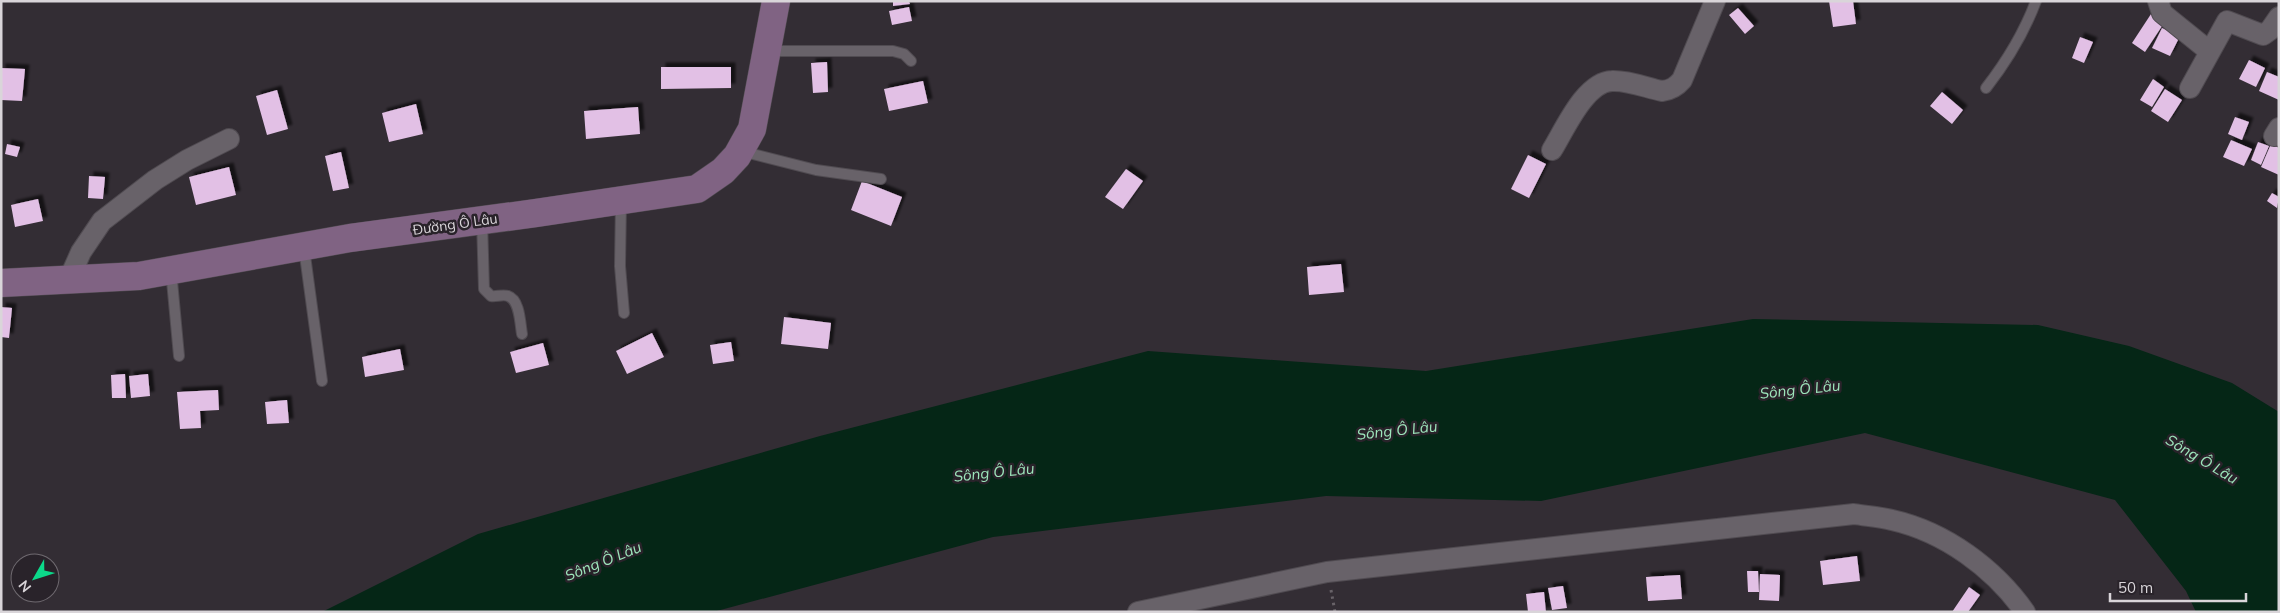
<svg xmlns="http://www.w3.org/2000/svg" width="2280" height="613" font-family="Mulish,sans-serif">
<defs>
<filter id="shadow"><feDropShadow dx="4.5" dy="-4.5" stdDeviation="1" flood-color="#0009"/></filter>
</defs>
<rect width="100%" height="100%" fill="#332d34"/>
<path fill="#052616" d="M 1753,319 L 2038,325 L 2129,346 L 2232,383 L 2279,412 L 2279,612 L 2196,612 L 2186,591 L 2115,500 L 1865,433 L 1541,501 L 1326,496 L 993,537 L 713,612 L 322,612 L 478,534 L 820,436 L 1148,351 L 1426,371 Z"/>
<path fill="#e2c0e5" filter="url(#shadow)" d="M 893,1 L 909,1 L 910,4 L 893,6 Z
M 1829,1 L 1853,1 L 1856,24 L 1833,27 Z
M 909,7 L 912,21 L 892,25 L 889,11 Z
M 1738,8 L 1754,26 L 1745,34 L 1729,15 Z
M 2153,11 L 2166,20 L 2145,52 L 2132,43 Z
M 2162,28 L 2180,36 L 2170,56 L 2152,48 Z
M 2080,37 L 2093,42 L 2084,63 L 2072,58 Z
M 2249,60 L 2265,68 L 2256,87 L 2239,79 Z
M 827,62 L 828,92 L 813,93 L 811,63 Z
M 661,67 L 731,67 L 731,88 L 661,89 Z
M 1,68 L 25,69 L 22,101 L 1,100 Z
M 2267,72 L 2279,77 L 2279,100 L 2259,91 Z
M 2153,79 L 2164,87 L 2152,107 L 2140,100 Z
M 923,81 L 928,103 L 889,111 L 884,89 Z
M 2165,89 L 2182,100 L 2168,122 L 2151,111 Z
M 277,90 L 288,129 L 267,135 L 256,96 Z
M 1942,92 L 1963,110 L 1952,124 L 1930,106 Z
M 416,104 L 423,134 L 389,142 L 382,113 Z
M 638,107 L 640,134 L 586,139 L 584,111 Z
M 2235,117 L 2249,122 L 2242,140 L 2228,134 Z
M 2231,140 L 2252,149 L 2244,166 L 2223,157 Z
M 2258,142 L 2269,146 L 2261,165 L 2251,160 Z
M 7,144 L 20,147 L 17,157 L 5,154 Z
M 2271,144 L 2279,148 L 2279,175 L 2261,167 Z
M 341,152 L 349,188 L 333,191 L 325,156 Z
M 1528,155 L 1546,164 L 1529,198 L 1511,189 Z
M 229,167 L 236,195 L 196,205 L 189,177 Z
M 1126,169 L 1143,181 L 1123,209 L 1105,197 Z
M 89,176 L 105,177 L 103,199 L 88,198 Z
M 862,181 L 902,197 L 891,226 L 851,210 Z
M 2272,193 L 2279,197 L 2277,208 L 2267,201 Z
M 38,199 L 43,221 L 15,227 L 11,205 Z
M 1341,264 L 1344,292 L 1309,295 L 1307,267 Z
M 1,307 L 12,308 L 9,338 L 1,337 Z
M 784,317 L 831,323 L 828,349 L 781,344 Z
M 652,333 L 664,357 L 627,374 L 616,351 Z
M 731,342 L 734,361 L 713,364 L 710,345 Z
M 543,343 L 549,365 L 516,373 L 510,352 Z
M 400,349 L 404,370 L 365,377 L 362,357 Z
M 125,374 L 126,398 L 112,398 L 111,375 Z
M 148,374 L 150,396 L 131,398 L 129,376 Z
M 218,390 L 219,410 L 200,411 L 201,428 L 180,429 L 177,392 Z
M 287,400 L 289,423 L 267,424 L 265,402 Z
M 1857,556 L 1860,581 L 1823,585 L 1820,561 Z
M 1747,571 L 1758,571 L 1759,592 L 1748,592 Z
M 1760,574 L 1780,575 L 1779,601 L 1759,600 Z
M 1680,575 L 1682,599 L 1648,601 L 1646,577 Z
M 1563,586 L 1567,608 L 1552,610 L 1548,588 Z
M 1969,587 L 1980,595 L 1968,612 L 1952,612 Z
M 1544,592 L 1546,612 L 1528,612 L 1526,594 Z"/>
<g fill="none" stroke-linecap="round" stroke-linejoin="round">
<defs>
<path id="lane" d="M 768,51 L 893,51 L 904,54 L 911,61
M 1986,88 C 2007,61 2024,33 2036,1
M 741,151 L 816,170 L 881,179
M 621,201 L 620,266 L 624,313
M 482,220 L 484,289 L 491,296 C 496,297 503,294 508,296 C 520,300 520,323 522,334
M 304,248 L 322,381
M 171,270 L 179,356"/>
<path id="street" d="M 2158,1 L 2162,13 L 2209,51
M 2190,88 L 2227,21 L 2263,35 L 2270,30 L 2279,17
M 2274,136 L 2279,128
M 1552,150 C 1565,129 1585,82 1612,81 C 1628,80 1647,88 1662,91 C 1671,90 1676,87 1682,80 L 1715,1
M 69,279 L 81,252 L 102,221 L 155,180 L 187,160 L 229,139
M 1138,612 L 1327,572 L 1854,514 C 1866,516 1880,517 1892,520 C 1945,532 1994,568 2025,612"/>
<path id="secondary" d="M 1,283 L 139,276 L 350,238 L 536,213 L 697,189 L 723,171 L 737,156 L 752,129 L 776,1"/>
</defs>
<use href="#lane" stroke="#504b51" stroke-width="12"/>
<use href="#street" stroke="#504b51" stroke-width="22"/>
<use href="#secondary" stroke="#504b51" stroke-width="29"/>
<path stroke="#686268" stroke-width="3" stroke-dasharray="2.5 4" stroke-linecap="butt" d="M 1331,590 L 1335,612"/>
<use href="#lane" stroke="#686269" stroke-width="10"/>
<use href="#street" stroke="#686269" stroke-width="20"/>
<use href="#secondary" stroke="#806383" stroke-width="28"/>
</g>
<g text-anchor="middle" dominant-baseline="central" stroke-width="5" stroke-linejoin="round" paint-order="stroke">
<g font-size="14" fill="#d9d5d9" stroke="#29232a">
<text transform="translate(455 224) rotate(-8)">Đường Ô Lâu</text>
</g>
<g font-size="15" font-style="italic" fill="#9de5bb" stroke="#29232a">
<text transform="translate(1800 389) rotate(-6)">Sông Ô Lâu</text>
<text transform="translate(1397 430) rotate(-6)">Sông Ô Lâu</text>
<text transform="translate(2202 459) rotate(31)">Sông Ô Lâu</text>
<text transform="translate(994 472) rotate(-6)">Sông Ô Lâu</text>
<text transform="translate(603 561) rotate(-22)">Sông Ô Lâu</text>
</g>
</g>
<rect width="2280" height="613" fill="none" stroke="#d9d5d9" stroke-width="5"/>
<g transform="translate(35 578) rotate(231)"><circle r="24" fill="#29232a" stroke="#6f6a70"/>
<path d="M0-4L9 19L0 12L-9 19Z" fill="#0cd98a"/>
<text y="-8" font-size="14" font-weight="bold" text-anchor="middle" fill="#d9d5d9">N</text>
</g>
<path d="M2110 593v8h136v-8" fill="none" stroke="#d9d5d9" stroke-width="2.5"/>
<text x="2118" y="593" font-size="15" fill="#d9d5d9" stroke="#29232a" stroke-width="4" paint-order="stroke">50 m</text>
</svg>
